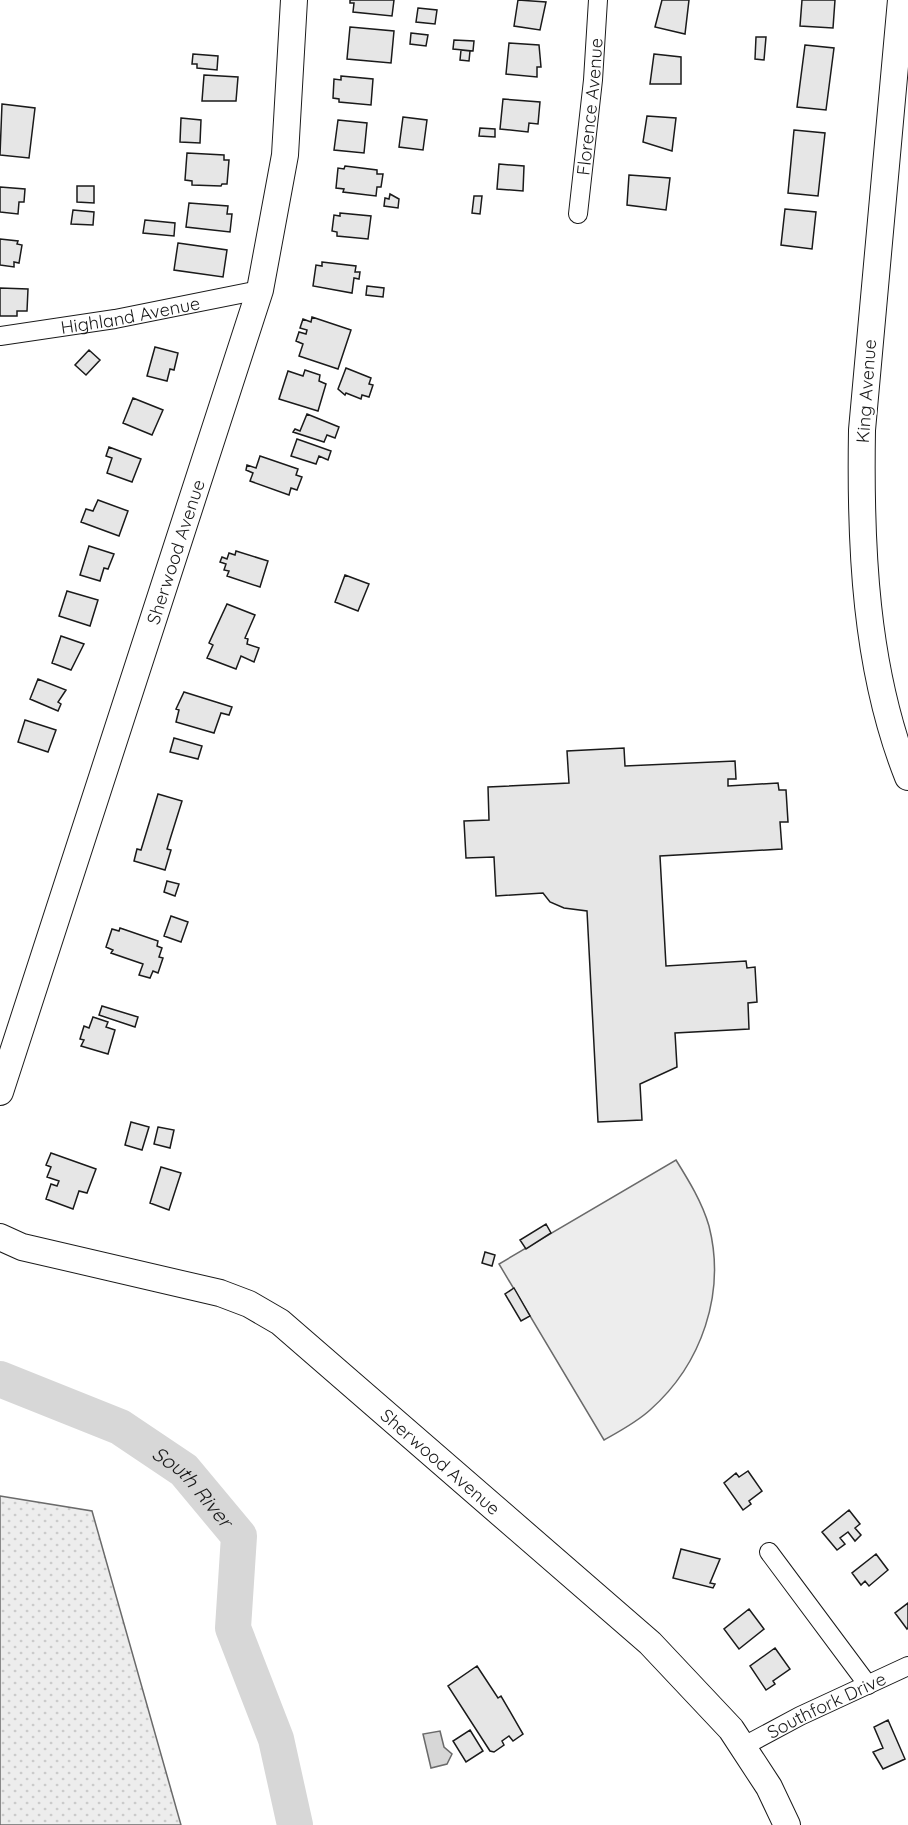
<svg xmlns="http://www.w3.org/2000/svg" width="908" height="1825" font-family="Quicksand,sans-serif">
<defs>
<pattern id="park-dots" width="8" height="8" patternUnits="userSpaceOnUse" patternTransform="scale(1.5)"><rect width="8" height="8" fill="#ededed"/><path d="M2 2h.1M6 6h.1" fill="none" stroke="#cbcbcb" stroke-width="1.8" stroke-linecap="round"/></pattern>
</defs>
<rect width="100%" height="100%" fill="#fff"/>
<path fill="#ededed" stroke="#6a6a6a" stroke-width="1.5" d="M 676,1160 C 689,1181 702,1202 709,1226 C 726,1293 702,1364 650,1410 C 637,1422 620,1431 604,1440 L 499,1264 Z"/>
<path fill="url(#park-dots)" stroke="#6a6a6a" stroke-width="1.5" d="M 0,1496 L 92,1511 L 181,1825 L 0,1825 Z"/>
<path fill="#d7d7d7" stroke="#6a6a6a" stroke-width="1.5" d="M 440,1731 L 444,1747 L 452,1754 L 447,1764 L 431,1768 L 423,1734 Z"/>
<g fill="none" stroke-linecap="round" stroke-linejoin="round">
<path stroke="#d7d7d7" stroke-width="36" id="s1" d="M 0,1379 L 120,1427 L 184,1470 L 239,1536 L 233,1628 L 276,1739 L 295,1825"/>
</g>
<path fill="#e6e6e6" stroke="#1a1a1a" stroke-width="1.5" d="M 350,0 L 394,0 L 392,16 L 353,12 L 354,3 L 350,3 Z
M 518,0 L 546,2 L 540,30 L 514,26 Z
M 662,0 L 689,0 L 685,34 L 655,27 Z
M 802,0 L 835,0 L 833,28 L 800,26 Z
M 418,8 L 437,10 L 435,24 L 416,22 Z
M 350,27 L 394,31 L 391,63 L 347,59 Z
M 411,33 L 428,35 L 426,46 L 410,44 Z
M 756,37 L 766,37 L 764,60 L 755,59 Z
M 454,40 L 474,41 L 473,51 L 453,49 Z
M 509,43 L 539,45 L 541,67 L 537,67 L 537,77 L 506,74 Z
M 805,45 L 834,48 L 826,110 L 797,107 Z
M 461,50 L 470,51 L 469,61 L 460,60 Z
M 193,54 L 218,56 L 217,70 L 197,68 L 197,64 L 192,64 Z
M 654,54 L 681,57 L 681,84 L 650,84 Z
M 204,75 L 238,77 L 236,101 L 202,101 Z
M 341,76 L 373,79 L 371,105 L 339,102 L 339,99 L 333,98 L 334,79 L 341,80 Z
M 503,99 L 540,102 L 538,124 L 529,123 L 528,132 L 500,129 Z
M 2,104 L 35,108 L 29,158 L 0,155 Z
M 647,116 L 676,118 L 672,151 L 643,142 Z
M 403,117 L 427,120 L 423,150 L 399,147 Z
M 181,118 L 201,120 L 200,143 L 180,142 Z
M 338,120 L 367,123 L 364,153 L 334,150 Z
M 480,128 L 495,129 L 495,137 L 479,136 Z
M 794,130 L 825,133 L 818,196 L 788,193 Z
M 187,153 L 224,155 L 224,160 L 229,160 L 227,184 L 222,184 L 221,186 L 192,185 L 192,181 L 185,180 Z
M 499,164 L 524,166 L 523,191 L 497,189 Z
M 345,166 L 377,170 L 377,174 L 383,174 L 381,187 L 377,187 L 376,196 L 343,192 L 344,189 L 336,188 L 338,168 L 344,169 Z
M 629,175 L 670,178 L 666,210 L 627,205 Z
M 77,186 L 94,186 L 94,203 L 77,202 Z
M 0,187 L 25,189 L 24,202 L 19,202 L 18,214 L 0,212 Z
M 390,194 L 399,199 L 398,208 L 384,206 L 385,198 L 389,199 Z
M 474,196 L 482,196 L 480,214 L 472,213 Z
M 189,203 L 228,206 L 227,214 L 232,214 L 230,232 L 186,227 Z
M 785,209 L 816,212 L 812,249 L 781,245 Z
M 73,210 L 94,212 L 93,225 L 71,224 Z
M 340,213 L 371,216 L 368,239 L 337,236 L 337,232 L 332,231 L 334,215 L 340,216 Z
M 145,220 L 175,223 L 174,236 L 143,233 Z
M 0,239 L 18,241 L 17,244 L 22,245 L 19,263 L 14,262 L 14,267 L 0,265 Z
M 178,243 L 227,250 L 223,277 L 174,270 Z
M 322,262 L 356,266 L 355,272 L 360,272 L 359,279 L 354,278 L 352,293 L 313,286 L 316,265 L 322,266 Z
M 367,286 L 384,288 L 383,297 L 366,295 Z
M 0,288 L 28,289 L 27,311 L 17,311 L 17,316 L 0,316 Z
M 312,317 L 351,330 L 338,369 L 299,356 L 303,344 L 296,341 L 299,332 L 306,334 L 307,330 L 300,328 L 303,319 L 311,322 Z
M 155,347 L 178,353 L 174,370 L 170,369 L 167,381 L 147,376 Z
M 89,350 L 100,360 L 86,375 L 75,365 Z
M 346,368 L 371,378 L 369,384 L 373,385 L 369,397 L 362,395 L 361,399 L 346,393 L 345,395 L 338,389 Z
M 305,370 L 320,375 L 319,381 L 326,384 L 318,411 L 279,399 L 288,371 L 303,376 Z
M 133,398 L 163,410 L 152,435 L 123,423 Z
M 307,414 L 339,427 L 335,438 L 327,435 L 324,442 L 293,432 L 295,429 L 300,431 Z
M 297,439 L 331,451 L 328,460 L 319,456 L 316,464 L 291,456 Z
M 109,447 L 141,459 L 132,482 L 107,473 L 112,458 L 106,456 Z
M 260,456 L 298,469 L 296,475 L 302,477 L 297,490 L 291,488 L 289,495 L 250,481 L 253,473 L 246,470 L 247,465 L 256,468 Z
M 98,500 L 128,511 L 119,536 L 81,522 L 86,509 L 93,511 Z
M 89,546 L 114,554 L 108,569 L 104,568 L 100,581 L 80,575 Z
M 236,551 L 268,561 L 260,587 L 227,576 L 229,571 L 224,570 L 226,564 L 220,562 L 222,557 L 227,559 L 229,553 L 235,555 Z
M 345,575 L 369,584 L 358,611 L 335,602 Z
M 67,591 L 98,600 L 90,626 L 59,616 Z
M 227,604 L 255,615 L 245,638 L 248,639 L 247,644 L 259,648 L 254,662 L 241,656 L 236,669 L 207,658 L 213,645 L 209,643 Z
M 61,636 L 84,644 L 71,670 L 52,663 Z
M 38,679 L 66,690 L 58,702 L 61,704 L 58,711 L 30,699 Z
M 184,692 L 232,707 L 229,715 L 221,713 L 214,733 L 176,722 L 179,710 L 176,709 Z
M 25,720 L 56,730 L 48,752 L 18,742 Z
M 174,738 L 202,746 L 198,759 L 170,752 Z
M 624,748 L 625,766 L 735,761 L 736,779 L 728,779 L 728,786 L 778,783 L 779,790 L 786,790 L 788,822 L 780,822 L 782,849 L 660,856 L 666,966 L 746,961 L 747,968 L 755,967 L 757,1002 L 748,1003 L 749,1029 L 675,1033 L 677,1067 L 640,1084 L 642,1120 L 598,1122 L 587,911 L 564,908 L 550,902 L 543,893 L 496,896 L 494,857 L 466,858 L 464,821 L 489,820 L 488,787 L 569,783 L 567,751 Z
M 158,794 L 182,801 L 167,849 L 171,850 L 165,870 L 134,861 L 137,849 L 141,850 Z
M 167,881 L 179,884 L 175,896 L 164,892 Z
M 171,916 L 188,922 L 181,942 L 164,936 Z
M 120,928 L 158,941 L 157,946 L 162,948 L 159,957 L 163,958 L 158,973 L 153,971 L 150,978 L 139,975 L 143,964 L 111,953 L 113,950 L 106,947 L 112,929 L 119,931 Z
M 102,1006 L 138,1017 L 135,1027 L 99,1015 Z
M 93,1017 L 108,1022 L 106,1027 L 115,1030 L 108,1054 L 81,1046 L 84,1040 L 80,1039 L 84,1026 L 89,1028 Z
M 131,1122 L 149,1127 L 142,1150 L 125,1145 Z
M 158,1127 L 174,1130 L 170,1148 L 154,1144 Z
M 51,1153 L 96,1169 L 87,1193 L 79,1191 L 73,1209 L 46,1199 L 51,1184 L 57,1186 L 59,1181 L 47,1177 L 51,1167 L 46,1165 Z
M 161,1167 L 181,1173 L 169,1210 L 150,1203 Z
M 546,1224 L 551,1233 L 526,1249 L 520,1240 Z
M 485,1252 L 495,1255 L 492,1266 L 482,1263 Z
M 514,1288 L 530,1316 L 521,1321 L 505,1294 Z
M 748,1471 L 762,1491 L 749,1501 L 751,1504 L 743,1510 L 724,1483 L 736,1473 L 739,1477 Z
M 849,1510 L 860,1524 L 855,1528 L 861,1535 L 855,1541 L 848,1532 L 840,1538 L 845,1544 L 837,1550 L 822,1532 Z
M 681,1549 L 720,1559 L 710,1583 L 715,1584 L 713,1588 L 673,1578 Z
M 876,1554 L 888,1570 L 869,1586 L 865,1581 L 861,1585 L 852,1573 Z
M 908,1603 L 908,1628 L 907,1629 L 895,1613 Z
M 749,1609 L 764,1629 L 739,1649 L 724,1629 Z
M 775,1648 L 790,1669 L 773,1681 L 775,1684 L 766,1690 L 750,1666 Z
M 477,1666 L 498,1698 L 501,1696 L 523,1734 L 513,1741 L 509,1736 L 502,1741 L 504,1745 L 494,1752 L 490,1751 L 448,1686 Z
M 888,1720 L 905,1759 L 883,1769 L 873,1752 L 883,1748 L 874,1727 Z
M 470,1730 L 483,1751 L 466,1762 L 453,1741 Z"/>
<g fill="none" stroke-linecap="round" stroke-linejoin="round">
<defs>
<g id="street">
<path id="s2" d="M 578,214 L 593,80 L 598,0"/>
<path id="s3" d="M 0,336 L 115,319 L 260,290"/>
<path d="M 769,1552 L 868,1685"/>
<path id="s4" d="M 744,1746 L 800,1716 L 908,1666"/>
</g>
<g id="secondary">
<path d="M 901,0 L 862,430 C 860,546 865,669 908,777"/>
<path id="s5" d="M 0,1092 L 260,290 L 285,155 L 294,0"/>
<path id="s6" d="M 0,1237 L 22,1247 L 220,1293 L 249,1304 L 280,1322 L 650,1643 L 731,1729 L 769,1787 L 787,1825"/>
</g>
</defs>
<use href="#street" stroke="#1a1a1a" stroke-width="20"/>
<use href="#secondary" stroke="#1a1a1a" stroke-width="28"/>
<use href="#street" stroke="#fff" stroke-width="18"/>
<use href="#secondary" stroke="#fff" stroke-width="26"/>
</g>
<g text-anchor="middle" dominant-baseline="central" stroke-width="4.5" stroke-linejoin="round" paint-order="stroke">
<g font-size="18" fill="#1a1a1a" stroke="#fff">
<text stroke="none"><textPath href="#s2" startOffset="108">Florence Avenue</textPath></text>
<text stroke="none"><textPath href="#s3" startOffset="132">Highland Avenue</textPath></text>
<text transform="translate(866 391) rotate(-86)">King Avenue</text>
<text stroke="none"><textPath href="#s5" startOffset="568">Sherwood Avenue</textPath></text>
<text stroke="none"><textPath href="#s6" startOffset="507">Sherwood Avenue</textPath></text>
<text stroke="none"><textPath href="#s4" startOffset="92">Southfork Drive</textPath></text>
</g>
<g font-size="20" font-style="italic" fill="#1a1a1a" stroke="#fff">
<text stroke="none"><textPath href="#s1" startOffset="224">South River</textPath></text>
</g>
</g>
</svg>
